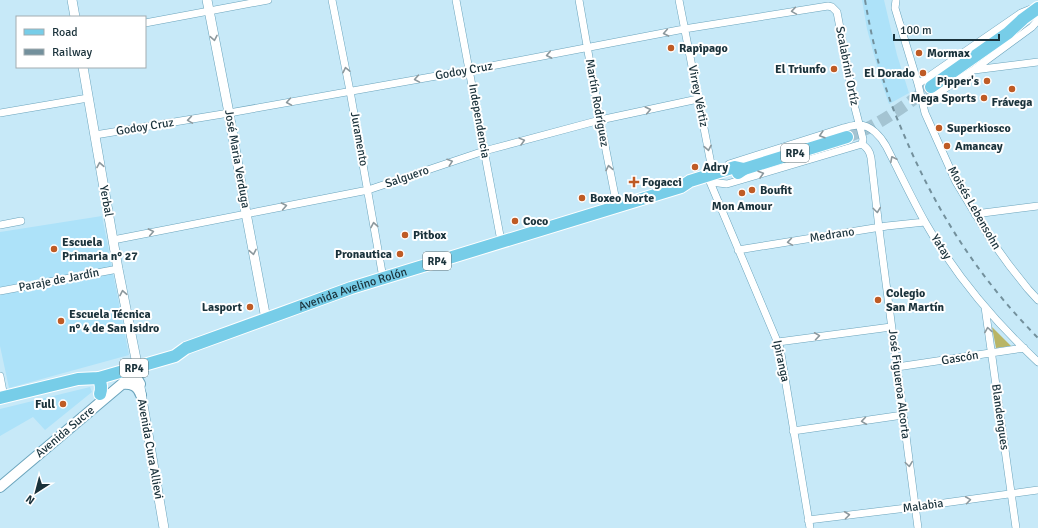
<svg xmlns="http://www.w3.org/2000/svg" width="1038" height="528" font-family="Signika,sans-serif">
<rect width="100%" height="100%" fill="#c7e9f8"/>
<path fill="#ade2f9" d="M 862,0 L 884,0 L 897,55 L 909,93 L 889,104 L 880,77 L 867,29 Z
M 102,216 L 112,267 L 0,287 L 0,232 Z
M 113,273 L 129,355 L 9,388 L 0,346 L 0,295 Z
M 90,387 L 92,392 L 45,430 L 33,417 L 0,436 L 0,409 Z"/>
<path fill="#b9b566" d="M 992,327 L 1011,346 L 996,348 Z"/>
<g fill="none" stroke-linecap="round" stroke-linejoin="round">
<path stroke="#a4c4d2" stroke-width="12" stroke-dasharray="12 6" stroke-linecap="butt" d="M 847,137 C 878,126 904,106 931,87"/>
<defs>
<path id="minor" d="M 332,0 L 350,91 L 383,278
M 456,0 L 501,241
M 579,0 L 600,120 L 617,206
M 679,0 L 712,169
M 896,0 L 895,8 L 918,84 L 925,113 L 956,182 L 991,240 L 1009,265 L 1028,289 L 1038,300
M 145,23 L 268,0
M 974,70 L 1038,62
M 918,84 L 1021,13 L 1031,9
M 923,103 L 972,71 L 1032,27 L 1038,20
M 0,113 L 88,98
M 95,135 L 229,113 L 470,70 L 684,29 L 828,6 L 832,7 L 837,12 L 855,108 L 863,139 L 862,144
M 862,144 C 867,148 870,151 871,158 L 880,237 L 918,528
M 729,164 L 843,128 C 848,127 853,125 859,125 C 871,125 881,137 886,146 C 899,171 911,197 925,222 C 955,275 994,321 1038,362
M 975,214 L 1038,206
M 0,225 L 21,221
M 113,240 L 368,190 L 484,151 L 600,120 L 698,99
M 738,250 L 887,226 L 925,222
M 0,291 L 118,269
M 985,307 L 1016,528
M 778,342 L 891,327
M 897,367 L 1024,348
M 0,376 L 4,397
M 793,431 L 903,415
M 808,520 L 915,507 L 1038,490
M 810,528 L 780,348 L 710,182 L 727,184 L 862,144"/>
<path id="tertiary" d="M 72,0 L 75,17
M 207,0 L 229,113 L 246,213 L 266,319
M 83,67 L 118,269 L 136,359
M 140,387 L 164,528"/>
<path id="secondary" d="M 126,377 C 133,375 137,377 140,384
M 122,384 C 132,383 138,386 141,395
M 0,487 L 122,384 L 130,376 L 143,369"/>
<g id="primary">
<path d="M 931,87 L 1008,33 L 1023,19 L 1038,8"/>
<path d="M 738,173 L 744,169 L 847,137"/>
<path d="M 99,378 C 101,384 102,388 100,394"/>
<path id="s1" d="M 0,398 L 78,379 L 99,378 L 175,356 L 186,348 L 351,288 L 681,187 L 690,181 L 735,167 L 744,169"/>
</g>
</defs>
<use href="#minor" stroke="#6ba4bc" stroke-width="8"/>
<use href="#tertiary" stroke="#6ba4bc" stroke-width="10"/>
<use href="#secondary" stroke="#6ba4bc" stroke-width="12"/>
<use href="#primary" stroke="#fff" stroke-width="14"/>
<use href="#minor" stroke="#fff" stroke-width="7"/>
<use href="#tertiary" stroke="#fff" stroke-width="9"/>
<use href="#secondary" stroke="#fff" stroke-width="10"/>
<use href="#primary" stroke="#77cde8" stroke-width="12"/>
<path stroke="#73909c" stroke-width="2" stroke-dasharray="5 5" stroke-linecap="butt" d="M 865,0 C 871,35 879,69 891,103 C 897,119 904,135 911,151 C 943,222 983,282 1038,338"/>
</g>
<defs><path id="oneway-chevron" d="M-2-3.5L2.5 0L-2 3.5" fill="none" stroke-width="1.6" stroke-linecap="round" stroke-linejoin="round"/></defs>
<g stroke="#8c989d">
<use href="#oneway-chevron" transform="translate(794 11) rotate(171)"/>
<use href="#oneway-chevron" transform="translate(666 33) rotate(169)"/>
<use href="#oneway-chevron" transform="translate(214 38) rotate(79)"/>
<use href="#oneway-chevron" transform="translate(549 55) rotate(169)"/>
<use href="#oneway-chevron" transform="translate(346 70) rotate(-102)"/>
<use href="#oneway-chevron" transform="translate(417 79) rotate(170)"/>
<use href="#oneway-chevron" transform="translate(289 102) rotate(170)"/>
<use href="#oneway-chevron" transform="translate(648 110) rotate(-12)"/>
<use href="#oneway-chevron" transform="translate(190 120) rotate(171)"/>
<use href="#oneway-chevron" transform="translate(822 135) rotate(163)"/>
<use href="#oneway-chevron" transform="translate(522 141) rotate(-15)"/>
<use href="#oneway-chevron" transform="translate(708 148) rotate(79)"/>
<use href="#oneway-chevron" transform="translate(893 159) rotate(-117)"/>
<use href="#oneway-chevron" transform="translate(450 162) rotate(-19)"/>
<use href="#oneway-chevron" transform="translate(100 165) rotate(-100)"/>
<use href="#oneway-chevron" transform="translate(609 168) rotate(-101)"/>
<use href="#oneway-chevron" transform="translate(761 174) rotate(-16)"/>
<use href="#oneway-chevron" transform="translate(284 206) rotate(-11)"/>
<use href="#oneway-chevron" transform="translate(877 210) rotate(83)"/>
<use href="#oneway-chevron" transform="translate(374 225) rotate(-100)"/>
<use href="#oneway-chevron" transform="translate(151 232) rotate(-11)"/>
<use href="#oneway-chevron" transform="translate(790 242) rotate(171)"/>
<use href="#oneway-chevron" transform="translate(253 252) rotate(79)"/>
<use href="#oneway-chevron" transform="translate(123 293) rotate(-101)"/>
<use href="#oneway-chevron" transform="translate(988 330) rotate(-99)"/>
<use href="#oneway-chevron" transform="translate(817 336) rotate(-8)"/>
<use href="#oneway-chevron" transform="translate(864 421) rotate(172)"/>
<use href="#oneway-chevron" transform="translate(909 464) rotate(82)"/>
<use href="#oneway-chevron" transform="translate(968 500) rotate(-8)"/>
<use href="#oneway-chevron" transform="translate(847 515) rotate(-7)"/>
</g>
<g fill="#bf5b25" stroke="#fff" stroke-width="1.5">
<circle cx="671" cy="48" r="4"/>
<circle cx="919" cy="53" r="4"/>
<circle cx="834" cy="69" r="4"/>
<circle cx="923" cy="73" r="4"/>
<circle cx="987" cy="81" r="4"/>
<circle cx="1012" cy="89" r="4"/>
<circle cx="984" cy="98" r="4"/>
<circle cx="939" cy="128" r="4"/>
<circle cx="947" cy="146" r="4"/>
<circle cx="695" cy="167" r="4"/>
<path d="M632 176h4v4h4v4h-4v4h-4v-4h-4v-4h4z"/>
<circle cx="752" cy="190" r="4"/>
<circle cx="742" cy="193" r="4"/>
<circle cx="582" cy="198" r="4"/>
<circle cx="515" cy="221" r="4"/>
<circle cx="405" cy="235" r="4"/>
<circle cx="54" cy="249" r="4"/>
<circle cx="400" cy="254" r="4"/>
<circle cx="878" cy="300" r="4"/>
<circle cx="250" cy="307" r="4"/>
<circle cx="61" cy="321" r="4"/>
<circle cx="63" cy="404" r="4"/>
</g>
<g text-anchor="middle" dominant-baseline="central" stroke-width="4" stroke-linejoin="round" paint-order="stroke">
<g fill="#fff" stroke="#5f7076" stroke-width="1">
<rect x="781" y="144" width="28" height="18" rx="3"/>
<rect x="423" y="252" width="28" height="18" rx="3"/>
<rect x="120" y="359" width="28" height="18" rx="3"/>
</g>
<g font-size="11" font-weight="bold" fill="#1a323b">
<text x="795" y="153">RP4</text>
<text x="437" y="261">RP4</text>
<text x="134" y="368">RP4</text>
</g>
<g font-size="12" font-weight="bold" fill="#1a323b" stroke="#fff" text-anchor="start">
<text x="679" y="48">Rapipago</text>
<text x="927" y="53">Mormax</text>
<text x="826" y="69" text-anchor="end">El Triunfo</text>
<text x="915" y="73" text-anchor="end">El Dorado</text>
<text x="979" y="81" text-anchor="end">Pipper's</text>
<text x="976" y="98" text-anchor="end">Mega Sports</text>
<text x="1012" y="102" text-anchor="middle">Frávega</text>
<text x="947" y="128">Superkiosco</text>
<text x="955" y="146">Amancay</text>
<text x="703" y="167">Adry</text>
<text x="642" y="182">Fogacci</text>
<text x="760" y="190">Boufit</text>
<text x="590" y="198">Boxeo Norte</text>
<text x="742" y="206" text-anchor="middle">Mon Amour</text>
<text x="523" y="221">Coco</text>
<text x="413" y="235">Pitbox</text>
<text x="62" y="242">Escuela<tspan x="62" dy="14">Primaria n° 27</tspan></text>
<text x="392" y="254" text-anchor="end">Pronautica</text>
<text x="886" y="293">Colegio<tspan x="886" dy="14">San Martín</tspan></text>
<text x="242" y="307" text-anchor="end">Lasport</text>
<text x="69" y="314">Escuela Técnica<tspan x="69" dy="14">n° 4 de San Isidro</tspan></text>
<text x="55" y="404" text-anchor="end">Full</text>
</g>
<g font-size="12" fill="#1a323b" stroke="#fff">
<text transform="translate(847 66) rotate(79)">Scalabrini Ortíz</text>
<text transform="translate(464 71) rotate(-10)">Godoy Cruz</text>
<text transform="translate(698 96) rotate(79)">Virrey Vértiz</text>
<text transform="translate(597 103) rotate(80)">Martín Rodríguez</text>
<text transform="translate(479 121) rotate(80)">Independencia</text>
<text transform="translate(145 127) rotate(-9)">Godoy Cruz</text>
<text transform="translate(359 139) rotate(80)">Juramento</text>
<text transform="translate(237 159) rotate(80)">José Maria Verduga</text>
<text transform="translate(407 177) rotate(-19)">Salguero</text>
<text transform="translate(106 201) rotate(80)">Yerbal</text>
<text transform="translate(974 208) rotate(60)">Moisés Lebensohn</text>
<text transform="translate(832 235) rotate(-9)">Medrano</text>
<text transform="translate(941 247) rotate(57)">Yatay</text>
<text transform="translate(59 280) rotate(-11)">Paraje de Jardín</text>
<text stroke="none"><textPath href="#s1" startOffset="371">Avenida Avelino Rolón</textPath></text>
<text transform="translate(960 358) rotate(-9)">Gascón</text>
<text transform="translate(781 361) rotate(78)">Ipiranga</text>
<text transform="translate(899 384) rotate(83)">José Figueroa Alcorta</text>
<text transform="translate(1000 417) rotate(82)">Blandengues</text>
<text transform="translate(65 432) rotate(-40)">Avenida Sucre</text>
<text transform="translate(150 449) rotate(80)">Avenida Cura Allievi</text>
<text transform="translate(923 506) rotate(-8)">Malabia</text>
</g>
</g>
<rect x="16" y="16" width="130" height="52" fill="#ffffff" stroke="#a3adb1"/>
<rect x="24" y="29" width="20" height="6" fill="#77cde8" stroke="#a3adb1"/>
<text x="52" y="36" font-size="12" fill="#1a323b">Road</text>
<rect x="24" y="49" width="20" height="6" fill="#73909c" stroke="#a3adb1"/>
<text x="52" y="56" font-size="12" fill="#1a323b">Railway</text>
<g transform="translate(36 492) rotate(216)" stroke="#ffffff" stroke-width="3" paint-order="stroke">
<path d="M0-3L7 15L0 10L-7 15Z" fill="#1a323b"/>
<text y="-6" font-size="11" font-weight="bold" text-anchor="middle" fill="#1a323b">N</text>
</g>
<path d="M894 34v6h105v-6" fill="none" stroke="#1a323b" stroke-width="2"/>
<text x="900" y="34" font-size="12" fill="#1a323b" stroke="#ffffff" stroke-width="3" paint-order="stroke">100 m</text>
</svg>
